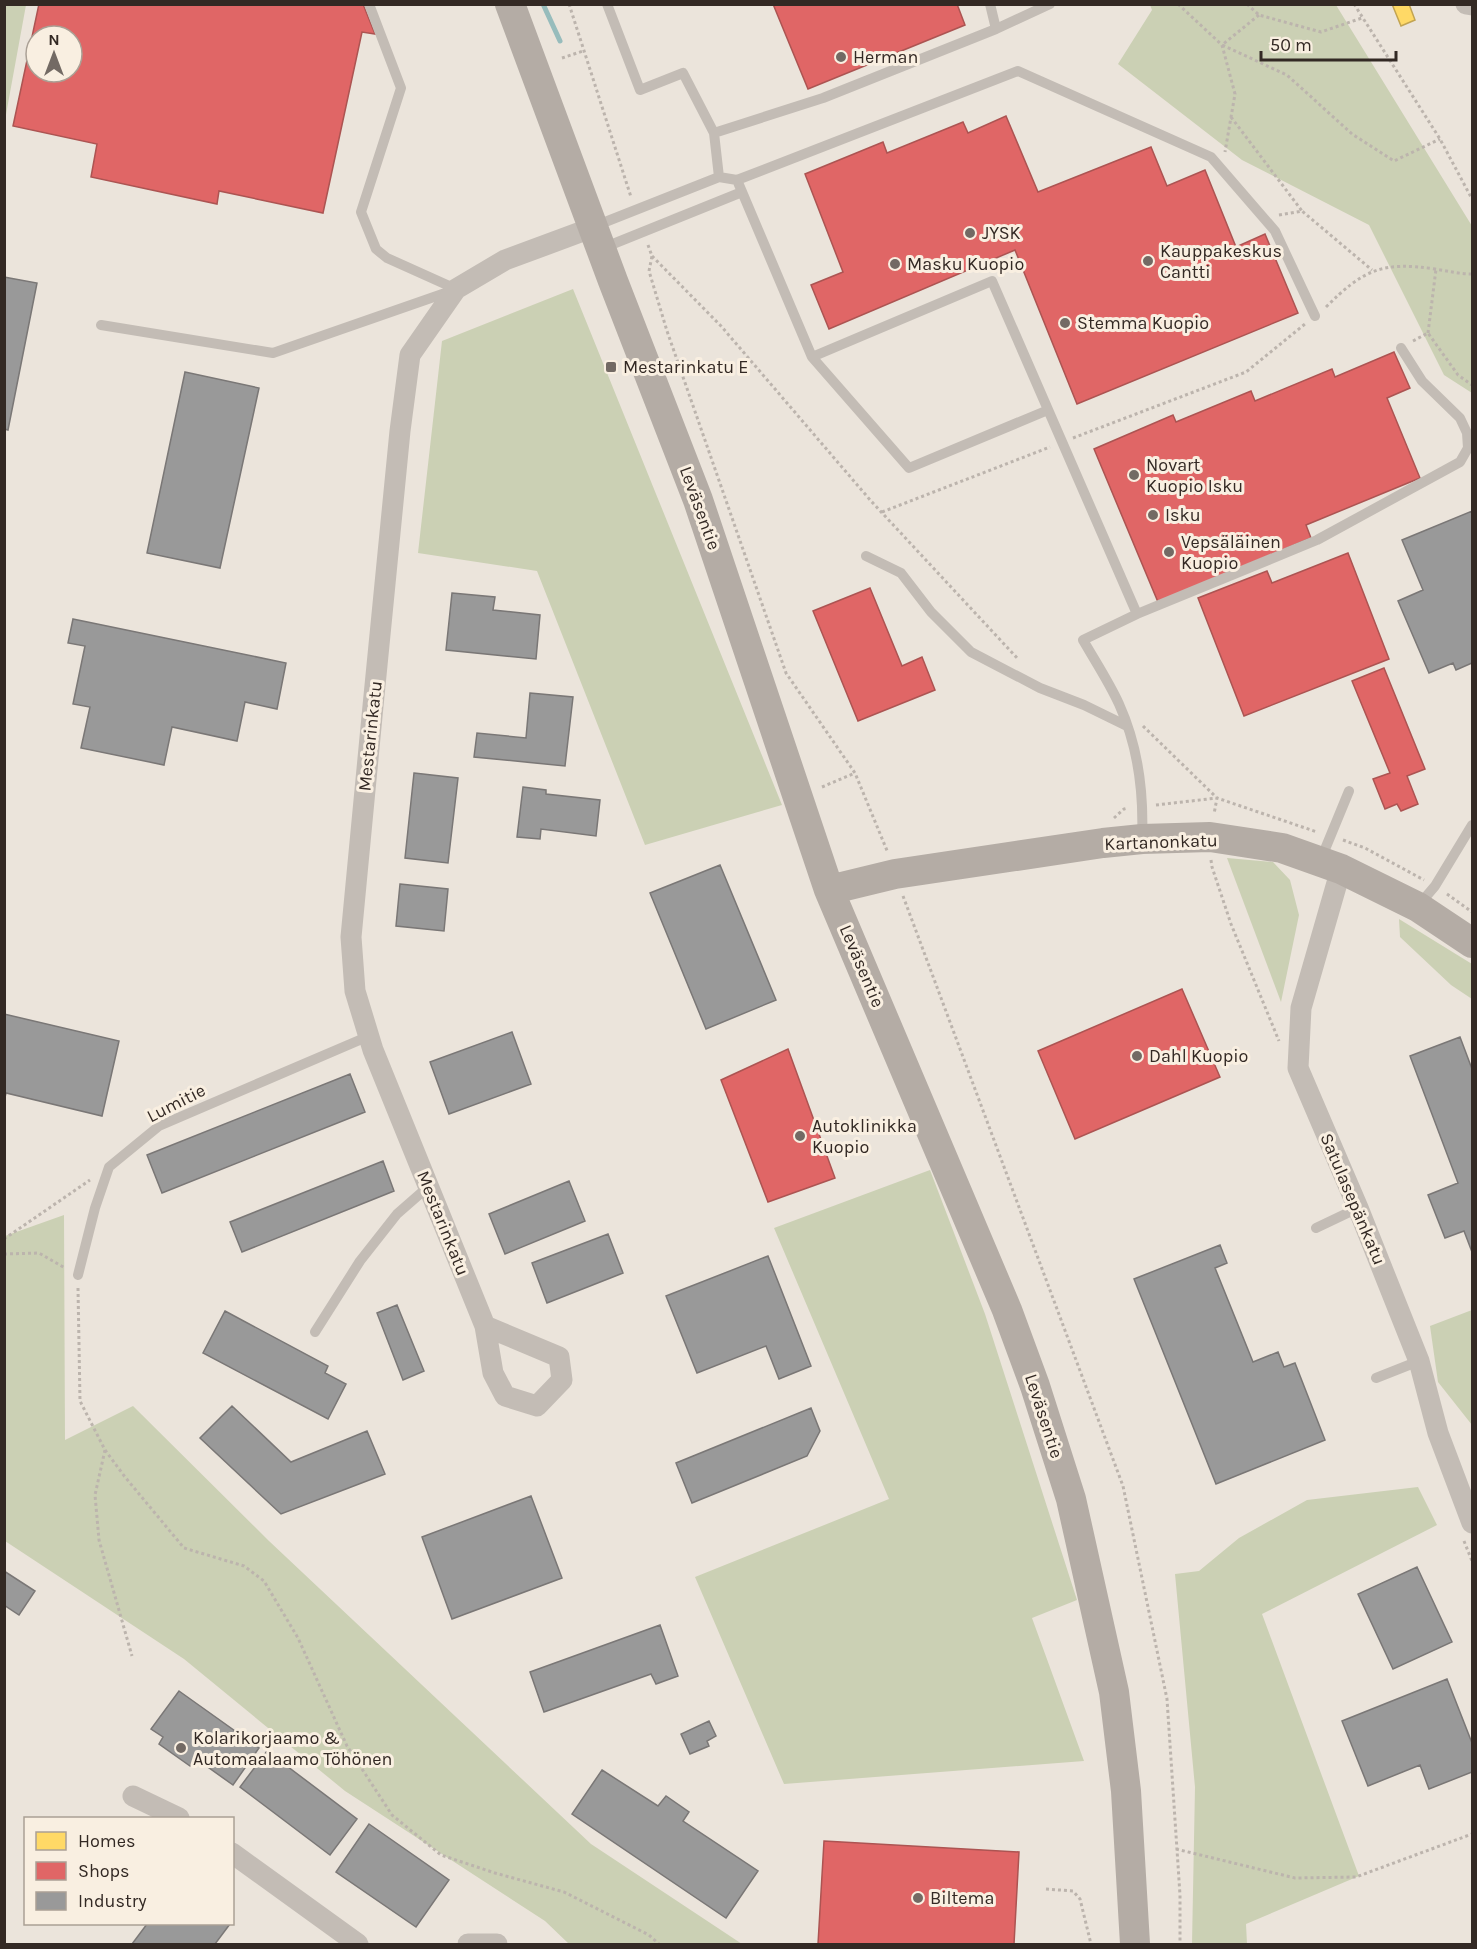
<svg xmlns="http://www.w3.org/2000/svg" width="1477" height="1949" font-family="Karla,sans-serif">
<rect width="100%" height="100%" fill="#ebe4db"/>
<path fill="#cbd0b4" d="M 5,4 L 26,5 L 5,120 L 4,5 Z
M 1150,5 L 1336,5 L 1472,226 L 1472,393 L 1444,375 L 1369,225 L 1242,160 L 1118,64 L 1152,10 Z
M 573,289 L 782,805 L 645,845 L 537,571 L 418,553 L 442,341 Z
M 1227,858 L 1273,862 L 1290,880 L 1299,915 L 1281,1002 Z
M 1399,919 L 1472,964 L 1472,999 L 1451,985 L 1400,937 Z
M 930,1170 L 985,1314 L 1077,1600 L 1032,1618 L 1084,1761 L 784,1784 L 695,1577 L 889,1499 L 774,1228 Z
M 64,1215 L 65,1440 L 133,1406 L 269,1541 L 591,1844 L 742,1944 L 569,1944 L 545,1921 L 345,1791 L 184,1659 L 5,1541 L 5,1236 Z
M 1472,1310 L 1472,1425 L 1438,1382 L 1430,1326 Z
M 1418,1487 L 1437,1525 L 1262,1614 L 1359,1876 L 1246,1924 L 1247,1944 L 1192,1944 L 1195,1787 L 1175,1574 L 1199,1571 L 1239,1538 L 1307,1500 Z"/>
<path fill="#ffd966" stroke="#c2a452" stroke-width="1.5" d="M 1392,4 L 1409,4 L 1415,20 L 1401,26 Z"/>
<path fill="#e06666" stroke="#ac5452" stroke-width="1.5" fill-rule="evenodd" d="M 39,4 L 363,4 L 375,34 L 362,32 L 323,213 L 219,191 L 217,204 L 91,177 L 97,144 L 13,126 ZM 36,36 L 72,36 L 72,72 L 36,72 Z
M 773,4 L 957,4 L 965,25 L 808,89 Z
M 1006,116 L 1038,192 L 1151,147 L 1167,186 L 1205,170 L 1236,247 L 1265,234 L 1298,313 L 1077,404 L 1015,250 L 829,329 L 811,285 L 843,272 L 805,174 L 883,142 L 887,153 L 963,122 L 968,133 Z
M 1394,352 L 1410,388 L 1387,398 L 1420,478 L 1306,525 L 1311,538 L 1158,602 L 1094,449 L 1173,415 L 1176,422 L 1251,391 L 1255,401 L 1332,369 L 1335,377 Z
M 1348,553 L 1389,659 L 1244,716 L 1198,598 L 1267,571 L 1272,583 Z
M 870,588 L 902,666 L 922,657 L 935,690 L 858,721 L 813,611 Z
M 1384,668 L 1425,769 L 1407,776 L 1418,804 L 1401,811 L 1397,804 L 1385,809 L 1373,779 L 1390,773 L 1352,681 Z
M 1182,989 L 1220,1077 L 1075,1139 L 1038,1051 Z
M 788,1049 L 835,1178 L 768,1202 L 721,1080 Z
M 824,1841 L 1019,1852 L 1014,1944 L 818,1944 Z"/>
<path fill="#999" stroke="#7a7776" stroke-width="1.5" d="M 4,277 L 37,283 L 8,430 L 4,429 Z
M 185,372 L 259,388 L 220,568 L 147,553 Z
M 1472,511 L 1472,663 L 1456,670 L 1453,663 L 1429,673 L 1398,601 L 1423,590 L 1402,540 Z
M 452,593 L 495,597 L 493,610 L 540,615 L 536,659 L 446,650 Z
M 73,619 L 286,663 L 277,709 L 245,702 L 237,741 L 172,727 L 164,765 L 81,748 L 90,707 L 73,704 L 85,646 L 68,643 Z
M 530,693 L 573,697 L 565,766 L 474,757 L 477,733 L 526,738 Z
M 414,773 L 458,778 L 448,863 L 405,858 Z
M 523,787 L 546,790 L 546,794 L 600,800 L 596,836 L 541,829 L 540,839 L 517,837 Z
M 720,865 L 776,1000 L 706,1029 L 650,893 Z
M 400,884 L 448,889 L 444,931 L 396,926 Z
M 4,1014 L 119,1041 L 102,1116 L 6,1093 L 4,1101 Z
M 512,1032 L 531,1084 L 449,1114 L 430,1062 Z
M 1460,1037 L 1472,1069 L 1472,1252 L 1464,1231 L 1445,1238 L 1428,1195 L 1458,1183 L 1410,1056 Z
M 350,1074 L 365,1112 L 162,1193 L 147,1155 Z
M 383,1161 L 394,1191 L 242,1252 L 230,1222 Z
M 569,1181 L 585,1221 L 505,1254 L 489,1214 Z
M 608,1234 L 623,1273 L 547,1303 L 532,1263 Z
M 1220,1245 L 1227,1263 L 1215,1268 L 1253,1362 L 1278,1352 L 1284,1367 L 1295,1363 L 1325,1440 L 1216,1484 L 1134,1279 Z
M 768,1256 L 811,1366 L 779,1379 L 766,1346 L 697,1373 L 666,1296 Z
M 397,1305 L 424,1371 L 403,1380 L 377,1313 Z
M 225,1311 L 328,1366 L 325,1373 L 346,1384 L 328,1419 L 203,1353 Z
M 232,1406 L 291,1462 L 367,1431 L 385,1474 L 281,1514 L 200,1438 Z
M 811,1408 L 820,1431 L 807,1456 L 692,1503 L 676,1463 Z
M 531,1496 L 562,1578 L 452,1619 L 422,1537 Z
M 1417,1567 L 1452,1642 L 1393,1669 L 1358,1594 Z
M 4,1571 L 35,1591 L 19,1615 L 4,1605 Z
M 660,1625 L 678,1676 L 656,1684 L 651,1674 L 544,1712 L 530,1672 Z
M 1447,1679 L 1472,1743 L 1472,1772 L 1429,1789 L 1420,1765 L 1368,1786 L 1342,1721 Z
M 179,1691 L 259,1748 L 233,1785 L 195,1758 L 190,1766 L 159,1744 L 163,1737 L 151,1729 Z
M 709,1721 L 716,1736 L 707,1741 L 709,1746 L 690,1754 L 681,1734 Z
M 267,1751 L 357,1819 L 330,1855 L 240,1787 Z
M 602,1770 L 658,1806 L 666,1796 L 689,1812 L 683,1821 L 758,1871 L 726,1918 L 572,1814 Z
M 369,1824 L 449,1880 L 416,1927 L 336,1872 Z
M 147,1924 L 230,1924 L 215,1944 L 132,1944 Z"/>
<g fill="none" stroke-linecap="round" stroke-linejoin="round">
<path stroke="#97bcbc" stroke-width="5" d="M 543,4 L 560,41"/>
<path stroke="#bcb4ad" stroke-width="3" stroke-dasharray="3 3" stroke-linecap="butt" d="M 569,4 L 631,197
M 1178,4 L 1222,45 L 1235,94 L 1225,152
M 1247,4 L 1259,15 L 1321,32 L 1362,18
M 1354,4 L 1440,139 L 1472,199
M 1259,15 L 1222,45 L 1287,75 L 1352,134 L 1394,161 L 1440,139
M 562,58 L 583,51
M 1231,117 L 1302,211
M 1279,215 L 1302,211 L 1372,270
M 648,245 L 652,256 L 649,271 L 667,331 L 786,673 L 855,773 L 888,853
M 652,256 L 721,326 L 871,501 L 1018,659
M 1326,307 C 1363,270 1382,261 1435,269 C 1448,271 1460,274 1472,274
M 1428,333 L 1436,269
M 1413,341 L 1428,333 L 1458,375 L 1472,385
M 1073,438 L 1246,372 L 1305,324
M 882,512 L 1050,447
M 1143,726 L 1217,798 L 1214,814
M 822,787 L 855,773
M 1156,805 L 1217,798 L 1317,832
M 1114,818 L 1124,809 L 1128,808
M 1343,840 L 1365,848 L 1424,880
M 1211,860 L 1212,867 L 1231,924 L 1279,1041
M 1447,894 L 1472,912
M 903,896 L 1123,1486 L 1167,1699 L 1180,1895 L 1180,1944
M 4,1239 L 90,1180
M 4,1254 L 39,1253 L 65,1268
M 78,1288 L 80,1401 L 105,1450 L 125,1477 L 184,1548 L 244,1566 L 264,1581 L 298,1638 L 347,1746 L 392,1815 L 441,1855 L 495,1873 L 564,1892 L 649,1935 L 659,1944
M 105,1450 L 95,1495 L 99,1540 L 132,1656
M 1464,1541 L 1472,1561
M 1176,1849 L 1295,1878 L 1356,1877 L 1472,1834
M 1046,1889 L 1073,1891 L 1080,1899 L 1091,1944"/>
<path stroke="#c3bcb5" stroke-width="10" d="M 369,4 L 401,88 L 361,212 L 376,249 L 387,258 L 456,289
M 607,4 L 640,90 L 683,73 L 714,133 L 719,177
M 990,4 L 996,29
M 714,133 L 823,98 L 996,29 L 1050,4
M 737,180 L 1018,71 L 1211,157 L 1275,231 L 1315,316
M 595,226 L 719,177 L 737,180 L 812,357 L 992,281 L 1137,614 L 1083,640 C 1095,661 1109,682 1119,704 C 1138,746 1144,792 1142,839
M 603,248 L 742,192
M 101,325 L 273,353 L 451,291
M 812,357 L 909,468 L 1048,410
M 866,556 L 901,573 L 931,612 L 971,652 L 1040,688 L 1084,705 L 1127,726
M 1137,614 L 1317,540 L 1460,462 L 1468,448 L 1467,433 L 1460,418 L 1422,381 L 1401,348
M 1321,859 L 1349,791
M 1418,906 L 1435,886 L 1472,825
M 1316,1228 L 1358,1208
M 78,1275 L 95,1208 L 109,1167 L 159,1126 L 369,1036
M 315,1332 L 360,1261 L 397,1214 L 429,1186
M 1376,1378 L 1419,1361"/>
<path stroke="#c3bcb5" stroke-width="21" d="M 1466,4 L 1472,5
M 1341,869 L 1301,1008 L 1298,1068 L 1358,1208 L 1419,1361 L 1438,1433 L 1472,1523
M 485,1326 L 559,1357 L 562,1380 L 537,1406 L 505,1396 L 493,1373 L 485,1326 L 373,1050 L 355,991 L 351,937 L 373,706 L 400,431 L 410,355 L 456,289 L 505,260 L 594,227
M 133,1796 L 179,1818
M 232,1853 L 358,1944
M 468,1944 L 497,1944"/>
<path stroke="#b4aca5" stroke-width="30" d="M 510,4 L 613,281 L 698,500 L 829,890 L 1007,1310 L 1035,1386 L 1071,1499 L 1114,1692 L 1126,1791 L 1135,1944
M 829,890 L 895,874 L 1103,843 L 1142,839 L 1210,837 L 1282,848 L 1341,869 L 1418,907 L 1472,943"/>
</g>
<g fill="#736a64" stroke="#f9efe1" stroke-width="2">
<circle cx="841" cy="57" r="6"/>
<circle cx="970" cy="233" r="6"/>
<circle cx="1148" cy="261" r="6"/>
<circle cx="895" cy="264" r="6"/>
<circle cx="1065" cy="323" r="6"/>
<rect x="605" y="361" width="12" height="12" rx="3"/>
<circle cx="1134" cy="475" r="6"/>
<circle cx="1153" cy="515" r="6"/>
<circle cx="1169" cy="552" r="6"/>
<circle cx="1137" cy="1056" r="6"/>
<circle cx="800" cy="1136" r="6"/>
<circle cx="181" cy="1748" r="6"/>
<circle cx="918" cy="1898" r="6"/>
</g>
<g text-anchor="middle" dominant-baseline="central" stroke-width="6" stroke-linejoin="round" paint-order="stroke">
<g font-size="18" fill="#332924" stroke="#f9efe1" text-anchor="start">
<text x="853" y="57">Herman</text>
<text x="982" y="233">JYSK</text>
<text x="1160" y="251">Kauppakeskus<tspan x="1160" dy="21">Cantti</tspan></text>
<text x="907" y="264">Masku Kuopio</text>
<text x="1077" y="323">Stemma Kuopio</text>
<text x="623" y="367">Mestarinkatu E</text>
<text x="1146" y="465">Novart<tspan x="1146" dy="21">Kuopio Isku</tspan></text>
<text x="1165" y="515">Isku</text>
<text x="1181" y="542">Vepsäläinen<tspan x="1181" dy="21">Kuopio</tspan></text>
<text x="1149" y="1056">Dahl Kuopio</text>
<text x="812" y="1126">Autoklinikka<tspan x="812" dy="21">Kuopio</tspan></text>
<text x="193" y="1738">Kolarikorjaamo &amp;<tspan x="193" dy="21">Automaalaamo Töhönen</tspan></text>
<text x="930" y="1898">Biltema</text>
</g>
<g font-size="18" fill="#332924" stroke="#f9efe1">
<text transform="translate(700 508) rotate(70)">Leväsentie</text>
<text transform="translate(370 736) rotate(-84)">Mestarinkatu</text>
<text transform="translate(1161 842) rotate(-2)">Kartanonkatu</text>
<text transform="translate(862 966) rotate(67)">Leväsentie</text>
<text transform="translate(176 1103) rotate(-27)">Lumitie</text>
<text transform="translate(1353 1199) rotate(67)">Satulasepänkatu</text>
<text transform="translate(443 1223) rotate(68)">Mestarinkatu</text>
<text transform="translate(1044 1416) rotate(72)">Leväsentie</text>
</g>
</g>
<rect width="1477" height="1949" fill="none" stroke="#332924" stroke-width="12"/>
<rect x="24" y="1817" width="210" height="108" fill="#f9efe1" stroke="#aaa095" stroke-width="1.5"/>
<rect x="36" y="1832" width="30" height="18" fill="#ffd966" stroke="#aaa095" stroke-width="1.5"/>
<text x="78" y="1847" font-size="18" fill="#332924">Homes</text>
<rect x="36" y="1862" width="30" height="18" fill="#e06666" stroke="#aaa095" stroke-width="1.5"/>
<text x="78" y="1877" font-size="18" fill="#332924">Shops</text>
<rect x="36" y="1892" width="30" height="18" fill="#999999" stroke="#aaa095" stroke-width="1.5"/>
<text x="78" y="1907" font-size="18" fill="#332924">Industry</text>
<g transform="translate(54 54)"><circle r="28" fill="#f9efe1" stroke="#aaa095" stroke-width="1.5"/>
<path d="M0-4.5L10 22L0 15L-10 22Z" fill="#736a64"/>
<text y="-9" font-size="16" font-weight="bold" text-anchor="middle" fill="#332924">N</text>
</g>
<path d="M1261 51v9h135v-9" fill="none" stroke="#332924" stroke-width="3"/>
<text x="1270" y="51" font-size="18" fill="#332924" stroke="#f9efe1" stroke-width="4.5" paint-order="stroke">50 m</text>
</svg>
